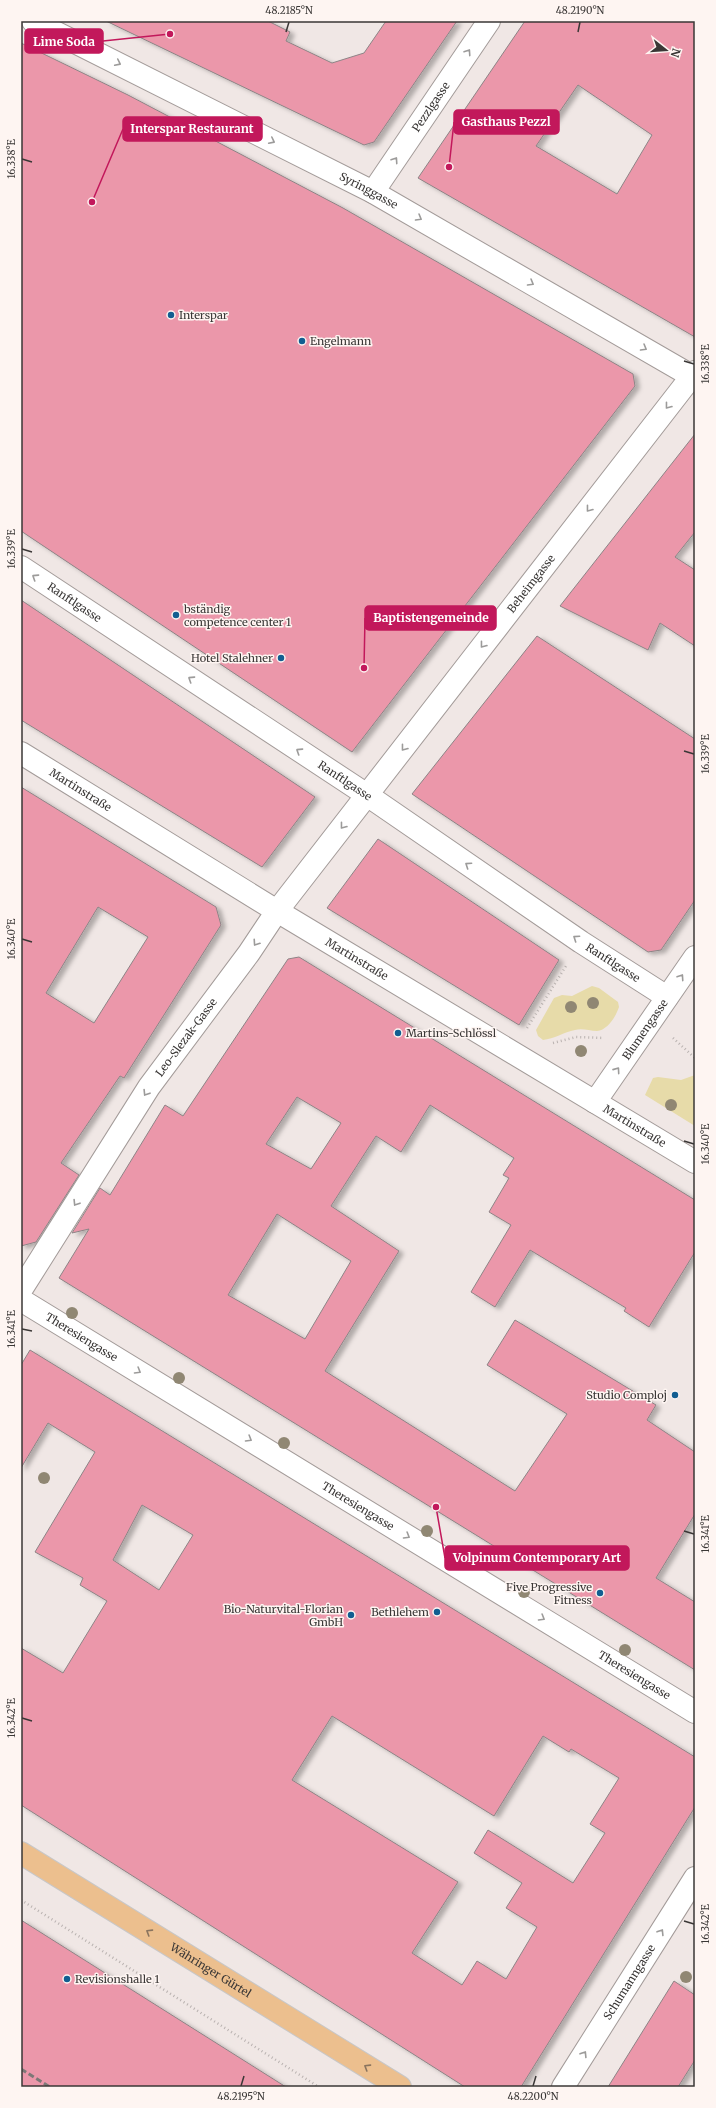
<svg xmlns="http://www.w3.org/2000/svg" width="716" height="2108" font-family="Merriweather,serif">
<defs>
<filter id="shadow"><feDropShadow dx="4.5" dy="2.5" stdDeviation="2" flood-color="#0004"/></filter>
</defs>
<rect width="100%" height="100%" fill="#f0e7e5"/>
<path fill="#e7dba9" d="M 592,986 L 599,988 L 618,1002 L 619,1007 C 616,1016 608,1030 597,1031 C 589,1031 583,1028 575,1030 C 564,1032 554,1039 543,1040 L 538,1036 L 536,1030 L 554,998 L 562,995 L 572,996 Z
M 695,1075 L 695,1126 L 645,1095 L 653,1078 L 658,1077 L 681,1080 Z"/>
<path fill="#eb97aa" stroke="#8d8486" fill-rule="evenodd" filter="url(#shadow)" d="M 106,21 L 268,21 L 290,32 L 286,41 L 332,63 L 364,53 L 386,21 L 457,21 L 374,142 L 364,145 Z
M 525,21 L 695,21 L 695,337 L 418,178 ZM 578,85 L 652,135 L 617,194 L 536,146 Z
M 21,43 L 128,95 L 343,208 L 633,374 L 635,386 L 352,752 L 21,531 Z
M 695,434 L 695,532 L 675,557 L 695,570 L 695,646 L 660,623 L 648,650 L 560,606 Z
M 21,600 L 315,797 L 262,867 L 21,720 Z
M 537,636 L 695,739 L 695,900 L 661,950 L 648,952 L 412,794 Z
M 21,787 L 216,907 L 221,925 L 124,1078 L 120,1076 L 61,1163 L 79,1175 L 36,1242 L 21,1246 ZM 98,907 L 148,937 L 94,1023 L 46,993 Z
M 378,839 L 559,960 L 519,1025 L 327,908 Z
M 299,957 L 695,1200 L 695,1252 L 649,1327 L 624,1311 L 626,1308 L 530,1250 L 495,1307 L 471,1292 L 511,1225 L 489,1212 L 509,1178 L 503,1175 L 514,1158 L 430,1105 L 401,1152 L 376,1136 L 331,1206 L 399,1251 L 325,1371 L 515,1491 L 567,1414 L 487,1365 L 515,1320 L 656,1405 L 647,1420 L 695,1452 L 695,1514 L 656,1578 L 695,1602 L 695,1670 L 59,1278 L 89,1229 L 72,1233 L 100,1188 L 110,1195 L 165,1105 L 183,1116 L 288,959 ZM 297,1097 L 341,1123 L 311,1169 L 266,1144 ZM 277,1214 L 351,1261 L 305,1339 L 228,1295 Z
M 30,1350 L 695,1757 L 695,1807 L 521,2087 L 465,2087 L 21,1805 L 21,1648 L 63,1673 L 107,1601 L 80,1585 L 83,1578 L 35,1552 L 95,1452 L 48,1423 L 21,1468 L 21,1365 ZM 142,1505 L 193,1535 L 159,1590 L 113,1560 ZM 332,1716 L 494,1816 L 543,1736 L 569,1752 L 571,1749 L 619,1778 L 590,1824 L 605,1833 L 573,1883 L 488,1830 L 474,1853 L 522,1883 L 506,1908 L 537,1927 L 506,1979 L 477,1961 L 462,1985 L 412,1953 L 458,1882 L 292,1780 Z
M 21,1920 L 286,2087 L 21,2087 Z
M 674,1981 L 695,1995 L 695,2060 L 678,2087 L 608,2087 Z"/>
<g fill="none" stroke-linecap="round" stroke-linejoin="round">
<defs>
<g id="minor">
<path id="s1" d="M 33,21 L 373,192 L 695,378"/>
<path id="s2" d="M 373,192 L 489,21"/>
<path id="s3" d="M 21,567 L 367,795 L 581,942 L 667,997"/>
<path id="s4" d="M 21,753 L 277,911 L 695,1162"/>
<path id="s5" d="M 595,1102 L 695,957"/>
<path id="s6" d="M 21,1290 L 149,1087 L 249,953 L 277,911 L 695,372"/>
<path id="s7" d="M 21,1300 L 695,1712"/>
<path id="s8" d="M 563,2087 L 695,1878"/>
</g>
<g id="major">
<path id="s9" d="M 21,1853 L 400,2087"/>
</g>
</defs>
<use href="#minor" stroke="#a39b99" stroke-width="24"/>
<use href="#major" stroke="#c8c7c7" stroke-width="24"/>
<path stroke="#b9b2b0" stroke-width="2.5" stroke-dasharray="1 3" stroke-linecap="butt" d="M 527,1028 L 566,966
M 673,1038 L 695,1058
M 553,1043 L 576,1037 L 604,1038
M 21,1900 L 319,2087"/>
<use href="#minor" stroke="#fff" stroke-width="22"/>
<use href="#major" stroke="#ecbf8e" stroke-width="22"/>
<path stroke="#7d7877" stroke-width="3" stroke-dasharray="6 3" stroke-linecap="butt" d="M 21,2069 L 50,2087"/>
</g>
<g fill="#908773">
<circle cx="593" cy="1003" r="6"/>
<circle cx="571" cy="1007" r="6"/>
<circle cx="581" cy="1051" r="6"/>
<circle cx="671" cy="1105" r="6"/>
<circle cx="72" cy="1313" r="6"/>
<circle cx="179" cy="1378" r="6"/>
<circle cx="284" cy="1443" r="6"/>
<circle cx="44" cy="1478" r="6"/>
<circle cx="427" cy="1531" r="6"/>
<circle cx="524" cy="1592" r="6"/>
<circle cx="625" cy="1650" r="6"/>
<circle cx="686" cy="1977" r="6"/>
</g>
<defs><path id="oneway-chevron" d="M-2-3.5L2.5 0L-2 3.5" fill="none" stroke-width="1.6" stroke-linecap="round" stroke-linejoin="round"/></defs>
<g stroke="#9c9b9a">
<use href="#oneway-chevron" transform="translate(468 52) rotate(-56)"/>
<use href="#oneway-chevron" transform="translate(118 63) rotate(26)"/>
<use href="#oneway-chevron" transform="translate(272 141) rotate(27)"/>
<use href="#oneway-chevron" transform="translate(395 160) rotate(-56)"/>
<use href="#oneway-chevron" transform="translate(419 218) rotate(30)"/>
<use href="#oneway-chevron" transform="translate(531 283) rotate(30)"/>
<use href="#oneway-chevron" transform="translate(644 348) rotate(30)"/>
<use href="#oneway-chevron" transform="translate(668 406) rotate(128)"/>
<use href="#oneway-chevron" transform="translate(589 509) rotate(128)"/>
<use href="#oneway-chevron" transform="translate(35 577) rotate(-147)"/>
<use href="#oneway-chevron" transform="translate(483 645) rotate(128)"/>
<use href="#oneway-chevron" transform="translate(191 679) rotate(-147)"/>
<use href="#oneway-chevron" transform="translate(404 748) rotate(128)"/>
<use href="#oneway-chevron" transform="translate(299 751) rotate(-147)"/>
<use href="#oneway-chevron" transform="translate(343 826) rotate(128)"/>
<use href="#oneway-chevron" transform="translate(468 865) rotate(-146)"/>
<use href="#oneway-chevron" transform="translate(576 938) rotate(-146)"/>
<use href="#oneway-chevron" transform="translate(256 943) rotate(124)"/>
<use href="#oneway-chevron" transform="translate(681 977) rotate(-56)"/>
<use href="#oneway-chevron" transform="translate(617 1070) rotate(-55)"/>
<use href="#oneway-chevron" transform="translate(146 1093) rotate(122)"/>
<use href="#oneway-chevron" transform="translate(76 1203) rotate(122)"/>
<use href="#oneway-chevron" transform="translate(138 1371) rotate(31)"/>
<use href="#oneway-chevron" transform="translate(249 1439) rotate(31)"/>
<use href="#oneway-chevron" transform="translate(407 1536) rotate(31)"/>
<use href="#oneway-chevron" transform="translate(542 1618) rotate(31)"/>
<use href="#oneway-chevron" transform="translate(661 1932) rotate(-58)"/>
<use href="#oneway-chevron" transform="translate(584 2054) rotate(-58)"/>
</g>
<g stroke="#8a745e">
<use href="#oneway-chevron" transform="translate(149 1932) rotate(-148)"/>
<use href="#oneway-chevron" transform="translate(367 2067) rotate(-148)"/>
</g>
<path fill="none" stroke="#3a3736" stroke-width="1.5" d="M 286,32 L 289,22M 578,32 L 580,22M 22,159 L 32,162M 684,361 L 694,364M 22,549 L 32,552M 684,751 L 694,754M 22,939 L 32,942M 684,1141 L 694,1144M 22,1329 L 32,1331M 684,1531 L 694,1534M 22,1718 L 32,1721M 684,1921 L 694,1924M 241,2086 L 244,2076M 533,2086 L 536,2076"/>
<g fill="#125e91" stroke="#fef5f2" stroke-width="1.5">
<circle cx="171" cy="315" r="4"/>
<circle cx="302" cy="341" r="4"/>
<circle cx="176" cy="615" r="4"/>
<circle cx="281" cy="658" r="4"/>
<circle cx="398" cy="1033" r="4"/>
<circle cx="675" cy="1395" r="4"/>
<circle cx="600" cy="1593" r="4"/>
<circle cx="437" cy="1612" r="4"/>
<circle cx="351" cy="1615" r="4"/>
<circle cx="67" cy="1979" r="4"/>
</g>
<g text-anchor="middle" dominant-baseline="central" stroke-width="3" stroke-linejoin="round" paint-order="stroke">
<g font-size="11" fill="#3a3736" stroke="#fef5f2">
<text stroke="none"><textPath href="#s2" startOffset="103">Pezzlgasse</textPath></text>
<text stroke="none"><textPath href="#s1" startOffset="376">Syringgasse</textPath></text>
<text stroke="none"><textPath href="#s6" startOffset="872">Beheimgasse</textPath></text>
<text stroke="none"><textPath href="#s3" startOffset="64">Ranftlgasse</textPath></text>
<text stroke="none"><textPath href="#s3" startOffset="388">Ranftlgasse</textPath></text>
<text stroke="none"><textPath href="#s4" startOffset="70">Martinstraße</textPath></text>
<text stroke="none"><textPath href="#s4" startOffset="394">Martinstraße</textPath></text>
<text stroke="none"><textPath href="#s3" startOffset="712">Ranftlgasse</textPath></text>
<text stroke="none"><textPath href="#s5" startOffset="88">Blumengasse</textPath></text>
<text stroke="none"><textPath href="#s6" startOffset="302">Leo-Slezak-Gasse</textPath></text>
<text stroke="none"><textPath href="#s4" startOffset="718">Martinstraße</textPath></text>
<text stroke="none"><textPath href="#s7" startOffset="71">Theresiengasse</textPath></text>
<text stroke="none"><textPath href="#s7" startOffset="395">Theresiengasse</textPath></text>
<text stroke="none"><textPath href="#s7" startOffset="719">Theresiengasse</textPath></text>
<text stroke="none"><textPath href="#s9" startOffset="223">Währinger Gürtel</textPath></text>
<text stroke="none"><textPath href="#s8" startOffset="124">Schumanngasse</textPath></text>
</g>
<g font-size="11" fill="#3a3736" stroke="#fef5f2" text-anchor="start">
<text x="179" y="315">Interspar</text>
<text x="310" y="341">Engelmann</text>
<text x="184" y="609">bständig<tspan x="184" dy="13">competence center 1</tspan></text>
<text x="273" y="658" text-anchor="end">Hotel Stalehner</text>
<text x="406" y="1033">Martins-Schlössl</text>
<text x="667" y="1395" text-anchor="end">Studio Comploj</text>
<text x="592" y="1587" text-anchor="end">Five Progressive<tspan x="592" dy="13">Fitness</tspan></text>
<text x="343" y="1609" text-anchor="end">Bio-Naturvital-Florian<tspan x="343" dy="13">GmbH</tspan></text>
<text x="429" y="1612" text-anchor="end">Bethlehem</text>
<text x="75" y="1979">Revisionshalle 1</text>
</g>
</g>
<path fill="none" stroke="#c2185b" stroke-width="1.5" d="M170 34L103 41M449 167L454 122M92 202L123 129M364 668L365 618M436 1507L445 1558"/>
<g fill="#c2185b" stroke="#fef5f2" stroke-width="1.5">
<circle cx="170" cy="34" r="4"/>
<circle cx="449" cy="167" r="4"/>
<circle cx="92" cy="202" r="4"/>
<circle cx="364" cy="668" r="4"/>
<circle cx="436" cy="1507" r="4"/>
</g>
<g fill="#c2185b" stroke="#c2185b" stroke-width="1.5">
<rect x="25" y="29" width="78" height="24" rx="4"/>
<rect x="454" y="110" width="105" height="24" rx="4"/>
<rect x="123" y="117" width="139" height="24" rx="4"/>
<rect x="365" y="606" width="131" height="24" rx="4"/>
<rect x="445" y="1546" width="184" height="24" rx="4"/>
</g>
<g font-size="12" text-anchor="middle" font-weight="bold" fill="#fff">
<text x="64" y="46">Lime Soda</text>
<text x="506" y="126">Gasthaus Pezzl</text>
<text x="192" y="133">Interspar Restaurant</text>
<text x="431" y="622">Baptistengemeinde</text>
<text x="537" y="1562">Volpinum Contemporary Art</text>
</g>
<rect width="716" height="2108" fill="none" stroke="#fef5f2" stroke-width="44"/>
<g transform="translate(666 50) rotate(107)" stroke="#fef5f2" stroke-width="3" paint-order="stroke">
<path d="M0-3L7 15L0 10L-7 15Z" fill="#3a3736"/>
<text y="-6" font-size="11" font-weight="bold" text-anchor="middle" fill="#3a3736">N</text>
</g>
<rect x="22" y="22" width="672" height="2064" fill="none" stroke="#3a3736" stroke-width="1.5"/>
<g font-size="10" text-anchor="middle" fill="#3a3736">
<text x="289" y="14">48.2185°N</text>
<text x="580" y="14">48.2190°N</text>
<text transform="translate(11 159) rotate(-90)" y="4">16.338°E</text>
<text transform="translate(705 364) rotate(-90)" y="4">16.338°E</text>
<text transform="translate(11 549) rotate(-90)" y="4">16.339°E</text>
<text transform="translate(705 754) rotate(-90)" y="4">16.339°E</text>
<text transform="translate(11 939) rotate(-90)" y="4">16.340°E</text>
<text transform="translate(705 1144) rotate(-90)" y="4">16.340°E</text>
<text transform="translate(11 1329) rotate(-90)" y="4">16.341°E</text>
<text transform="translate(705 1534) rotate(-90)" y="4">16.341°E</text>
<text transform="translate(11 1718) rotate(-90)" y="4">16.342°E</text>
<text transform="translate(705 1924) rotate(-90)" y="4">16.342°E</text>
<text x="241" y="2100">48.2195°N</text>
<text x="533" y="2100">48.2200°N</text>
</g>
</svg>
